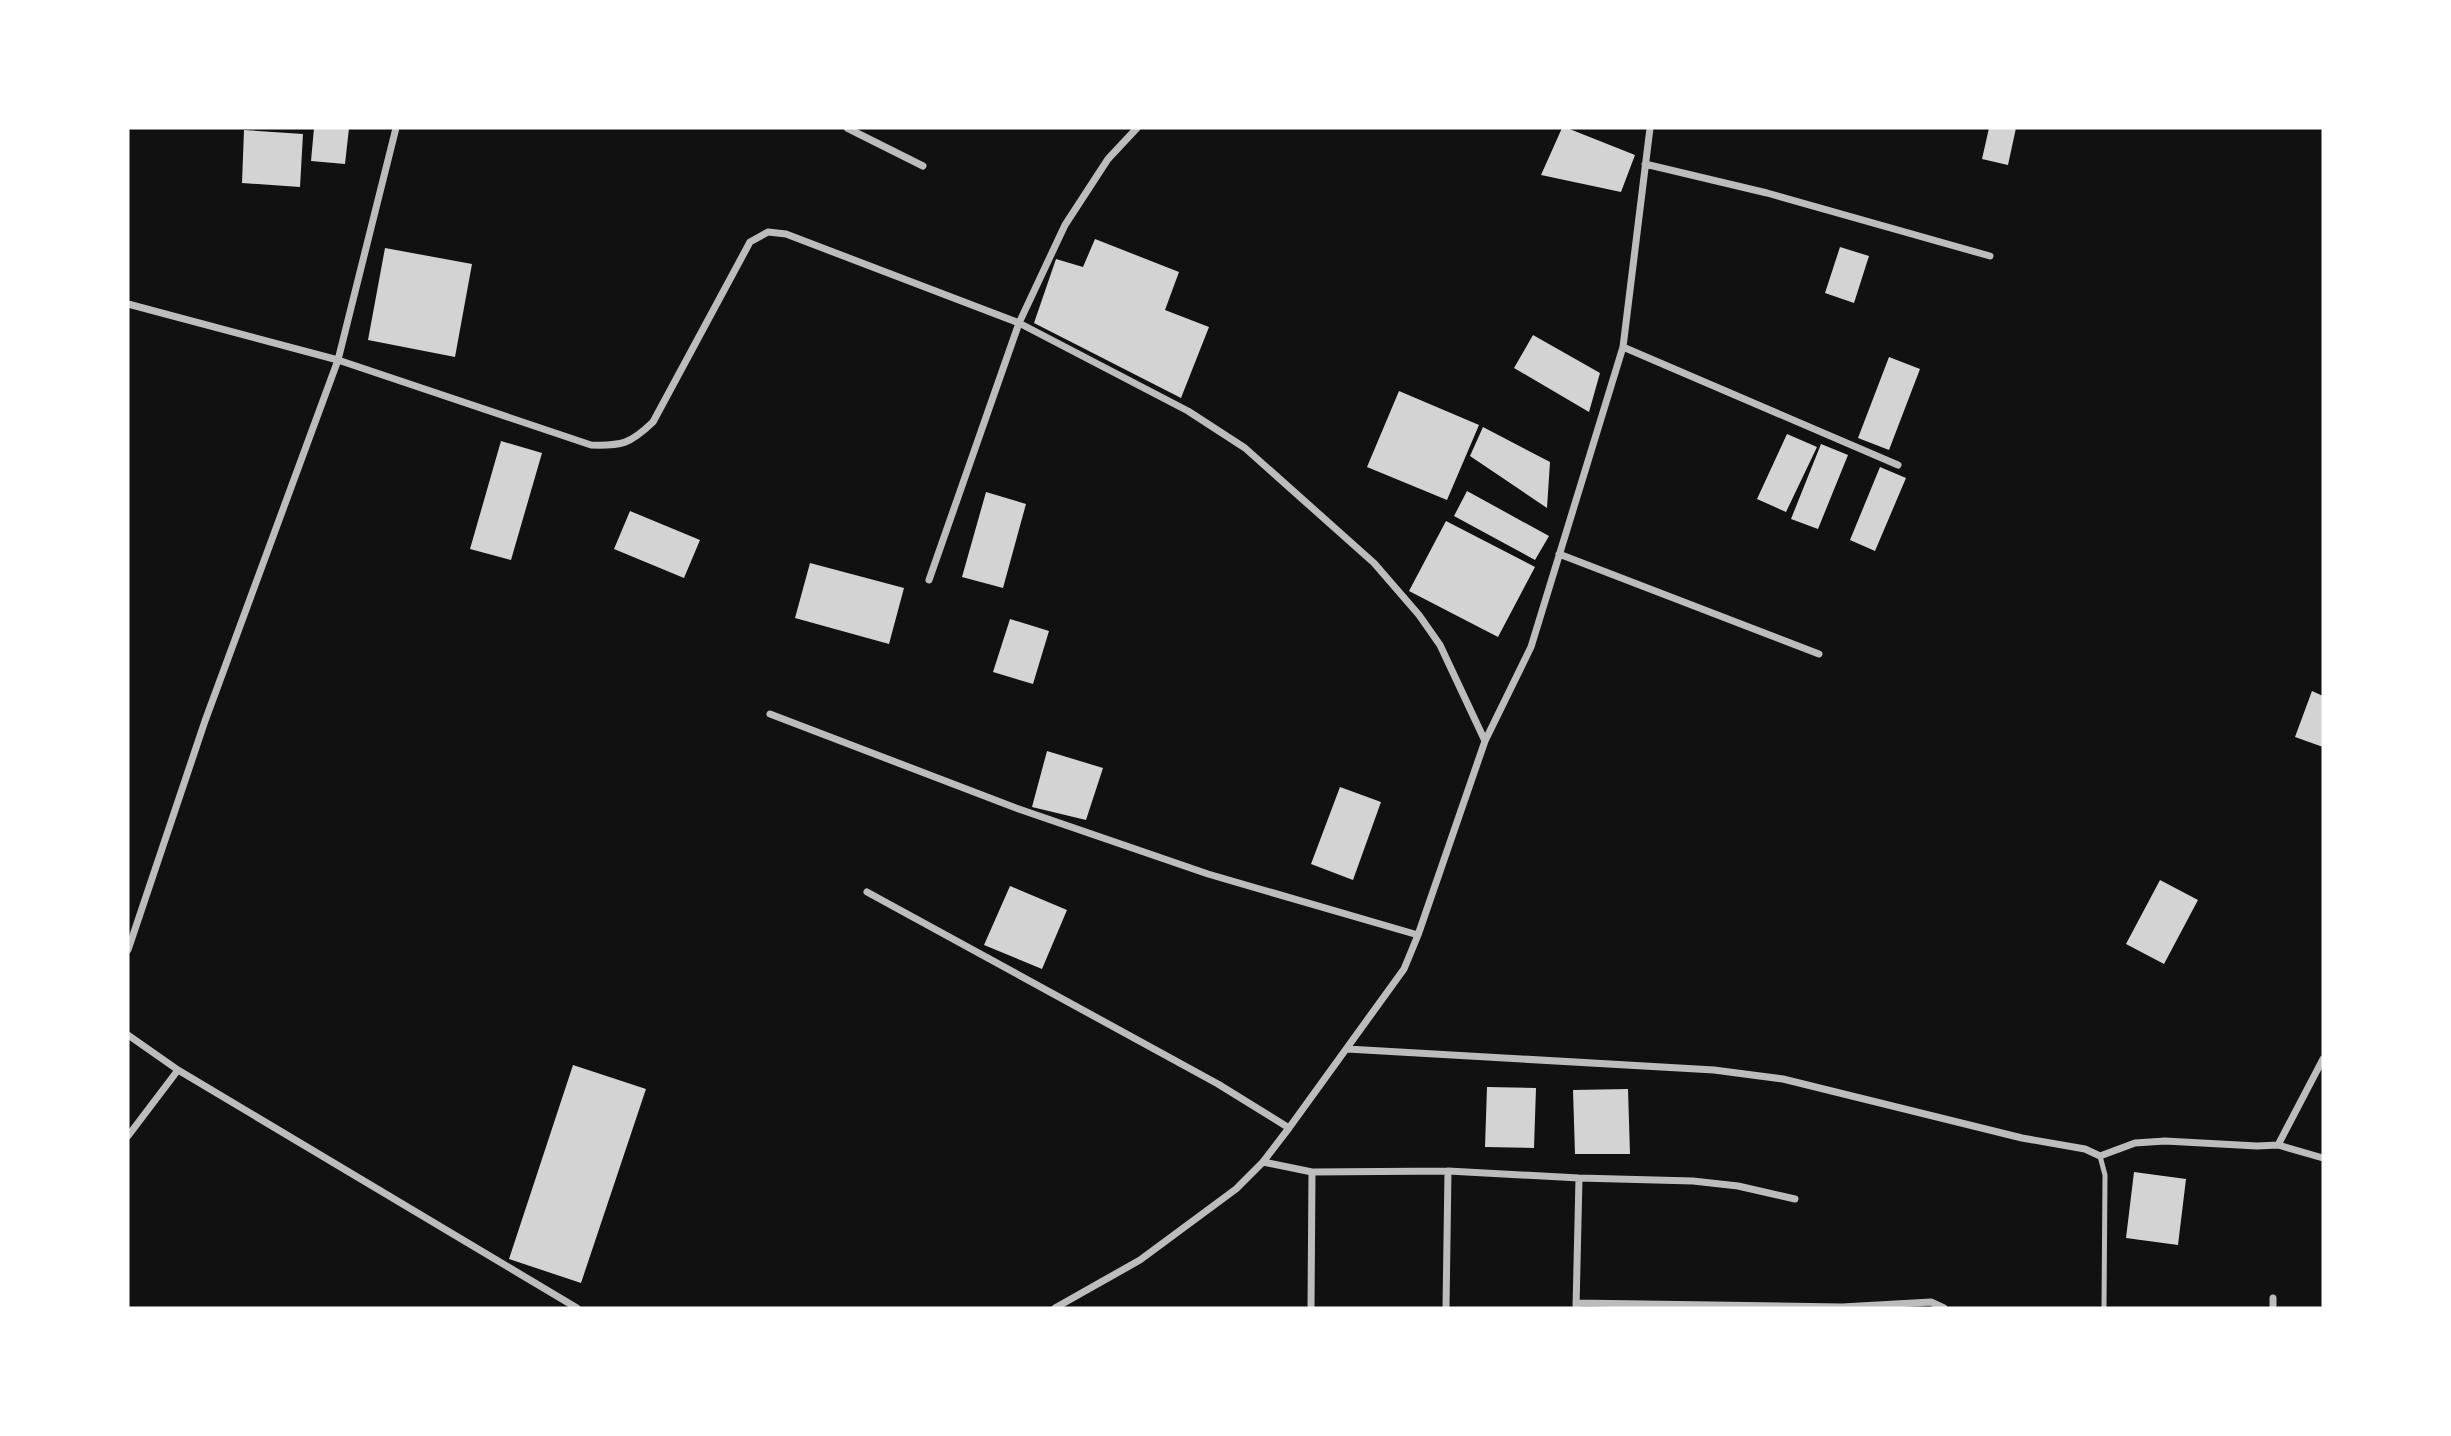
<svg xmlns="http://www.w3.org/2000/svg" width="2451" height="1436" font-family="Overpass,sans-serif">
<rect width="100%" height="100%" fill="#111"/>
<path fill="#d3d3d3" d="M 314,128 L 349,128 L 345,164 L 311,161 Z
M 1562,128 L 1567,128 L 1635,155 L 1621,192 L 1541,175 Z
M 1989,128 L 2016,128 L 2008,165 L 1982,159 Z
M 244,130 L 303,134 L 300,187 L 242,183 Z
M 1095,239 L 1179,272 L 1165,310 L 1209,327 L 1181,398 L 1034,323 L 1056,259 L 1083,267 Z
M 1840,247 L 1869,256 L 1854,303 L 1825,293 Z
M 385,248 L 472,264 L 455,357 L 368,340 Z
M 1533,335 L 1600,373 L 1589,412 L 1514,368 Z
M 1889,357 L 1920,369 L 1889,450 L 1858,438 Z
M 1399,391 L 1479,425 L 1447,500 L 1367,467 Z
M 1483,427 L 1550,462 L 1547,508 L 1470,456 Z
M 1787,434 L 1817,447 L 1786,512 L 1757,499 Z
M 501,441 L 542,453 L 511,560 L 470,549 Z
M 1821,444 L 1848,455 L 1818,529 L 1791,519 Z
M 1880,467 L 1906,478 L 1875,551 L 1850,540 Z
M 1467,491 L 1549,536 L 1535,560 L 1454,516 Z
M 986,492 L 1026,504 L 1003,588 L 962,577 Z
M 630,511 L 700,540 L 684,578 L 614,549 Z
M 1446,521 L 1535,567 L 1498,637 L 1409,591 Z
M 810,563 L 904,588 L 889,644 L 795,618 Z
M 1010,619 L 1049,631 L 1033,684 L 993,672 Z
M 2312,691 L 2323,696 L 2323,747 L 2295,737 Z
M 1047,751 L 1103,768 L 1086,820 L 1032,807 Z
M 1340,787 L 1381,802 L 1353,880 L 1311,864 Z
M 2160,880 L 2198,900 L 2164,964 L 2126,944 Z
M 1010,886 L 1067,910 L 1042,969 L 984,945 Z
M 573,1065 L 646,1089 L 581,1283 L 509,1259 Z
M 1487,1087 L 1536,1088 L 1534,1148 L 1485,1147 Z
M 1628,1089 L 1630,1154 L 1575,1154 L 1573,1090 Z
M 2134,1172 L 2186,1179 L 2178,1245 L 2126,1238 Z"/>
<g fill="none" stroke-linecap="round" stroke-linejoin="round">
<path stroke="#bcbcbc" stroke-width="5" d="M 2100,1156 L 2105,1175 L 2104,1308"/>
<path stroke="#bcbcbc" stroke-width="7" d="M 847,128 L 923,166
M 1645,164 L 1767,193 L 1990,256
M 128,304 L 338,360 L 591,445 C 622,446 630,444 653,422 L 750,242 L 768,232 L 786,234 L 1019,323 L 1188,411 L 1245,448 L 1374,563 L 1419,615 L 1440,645 L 1485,741
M 1623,347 L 1898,465
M 1559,554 L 1819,654
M 929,580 L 1019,323 L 1065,225 L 1108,159 L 1137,128
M 770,714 L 1016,808 L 1208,874 L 1418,935
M 867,892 L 1218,1084 L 1289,1128
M 128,950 L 205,721 L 338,360 L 396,128
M 128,1035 L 178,1070 L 577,1308
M 1347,1049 L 1714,1070 L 1783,1079 L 2022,1138 L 2085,1149 L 2100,1156 L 2135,1143 L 2165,1141 L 2257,1146 L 2278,1145 L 2323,1059
M 128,1136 L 178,1070
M 2278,1145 L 2323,1158
M 1263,1162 L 1312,1172 L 1448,1171 L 1579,1178 L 1693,1181 L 1738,1186 L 1795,1199
M 1576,1303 L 1842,1307 L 1931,1302 L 1944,1308
M 1055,1308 L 1140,1260 L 1236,1189 L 1263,1162 L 1289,1128 L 1404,969 L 1418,935 L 1485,741 L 1531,647 L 1623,347 L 1650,128
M 1311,1308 L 1312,1172
M 1446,1308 L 1448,1171
M 1576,1308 L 1579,1178
M 2273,1308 L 2273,1298"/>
</g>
<rect width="2451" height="1436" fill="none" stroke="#ffffff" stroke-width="259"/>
</svg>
